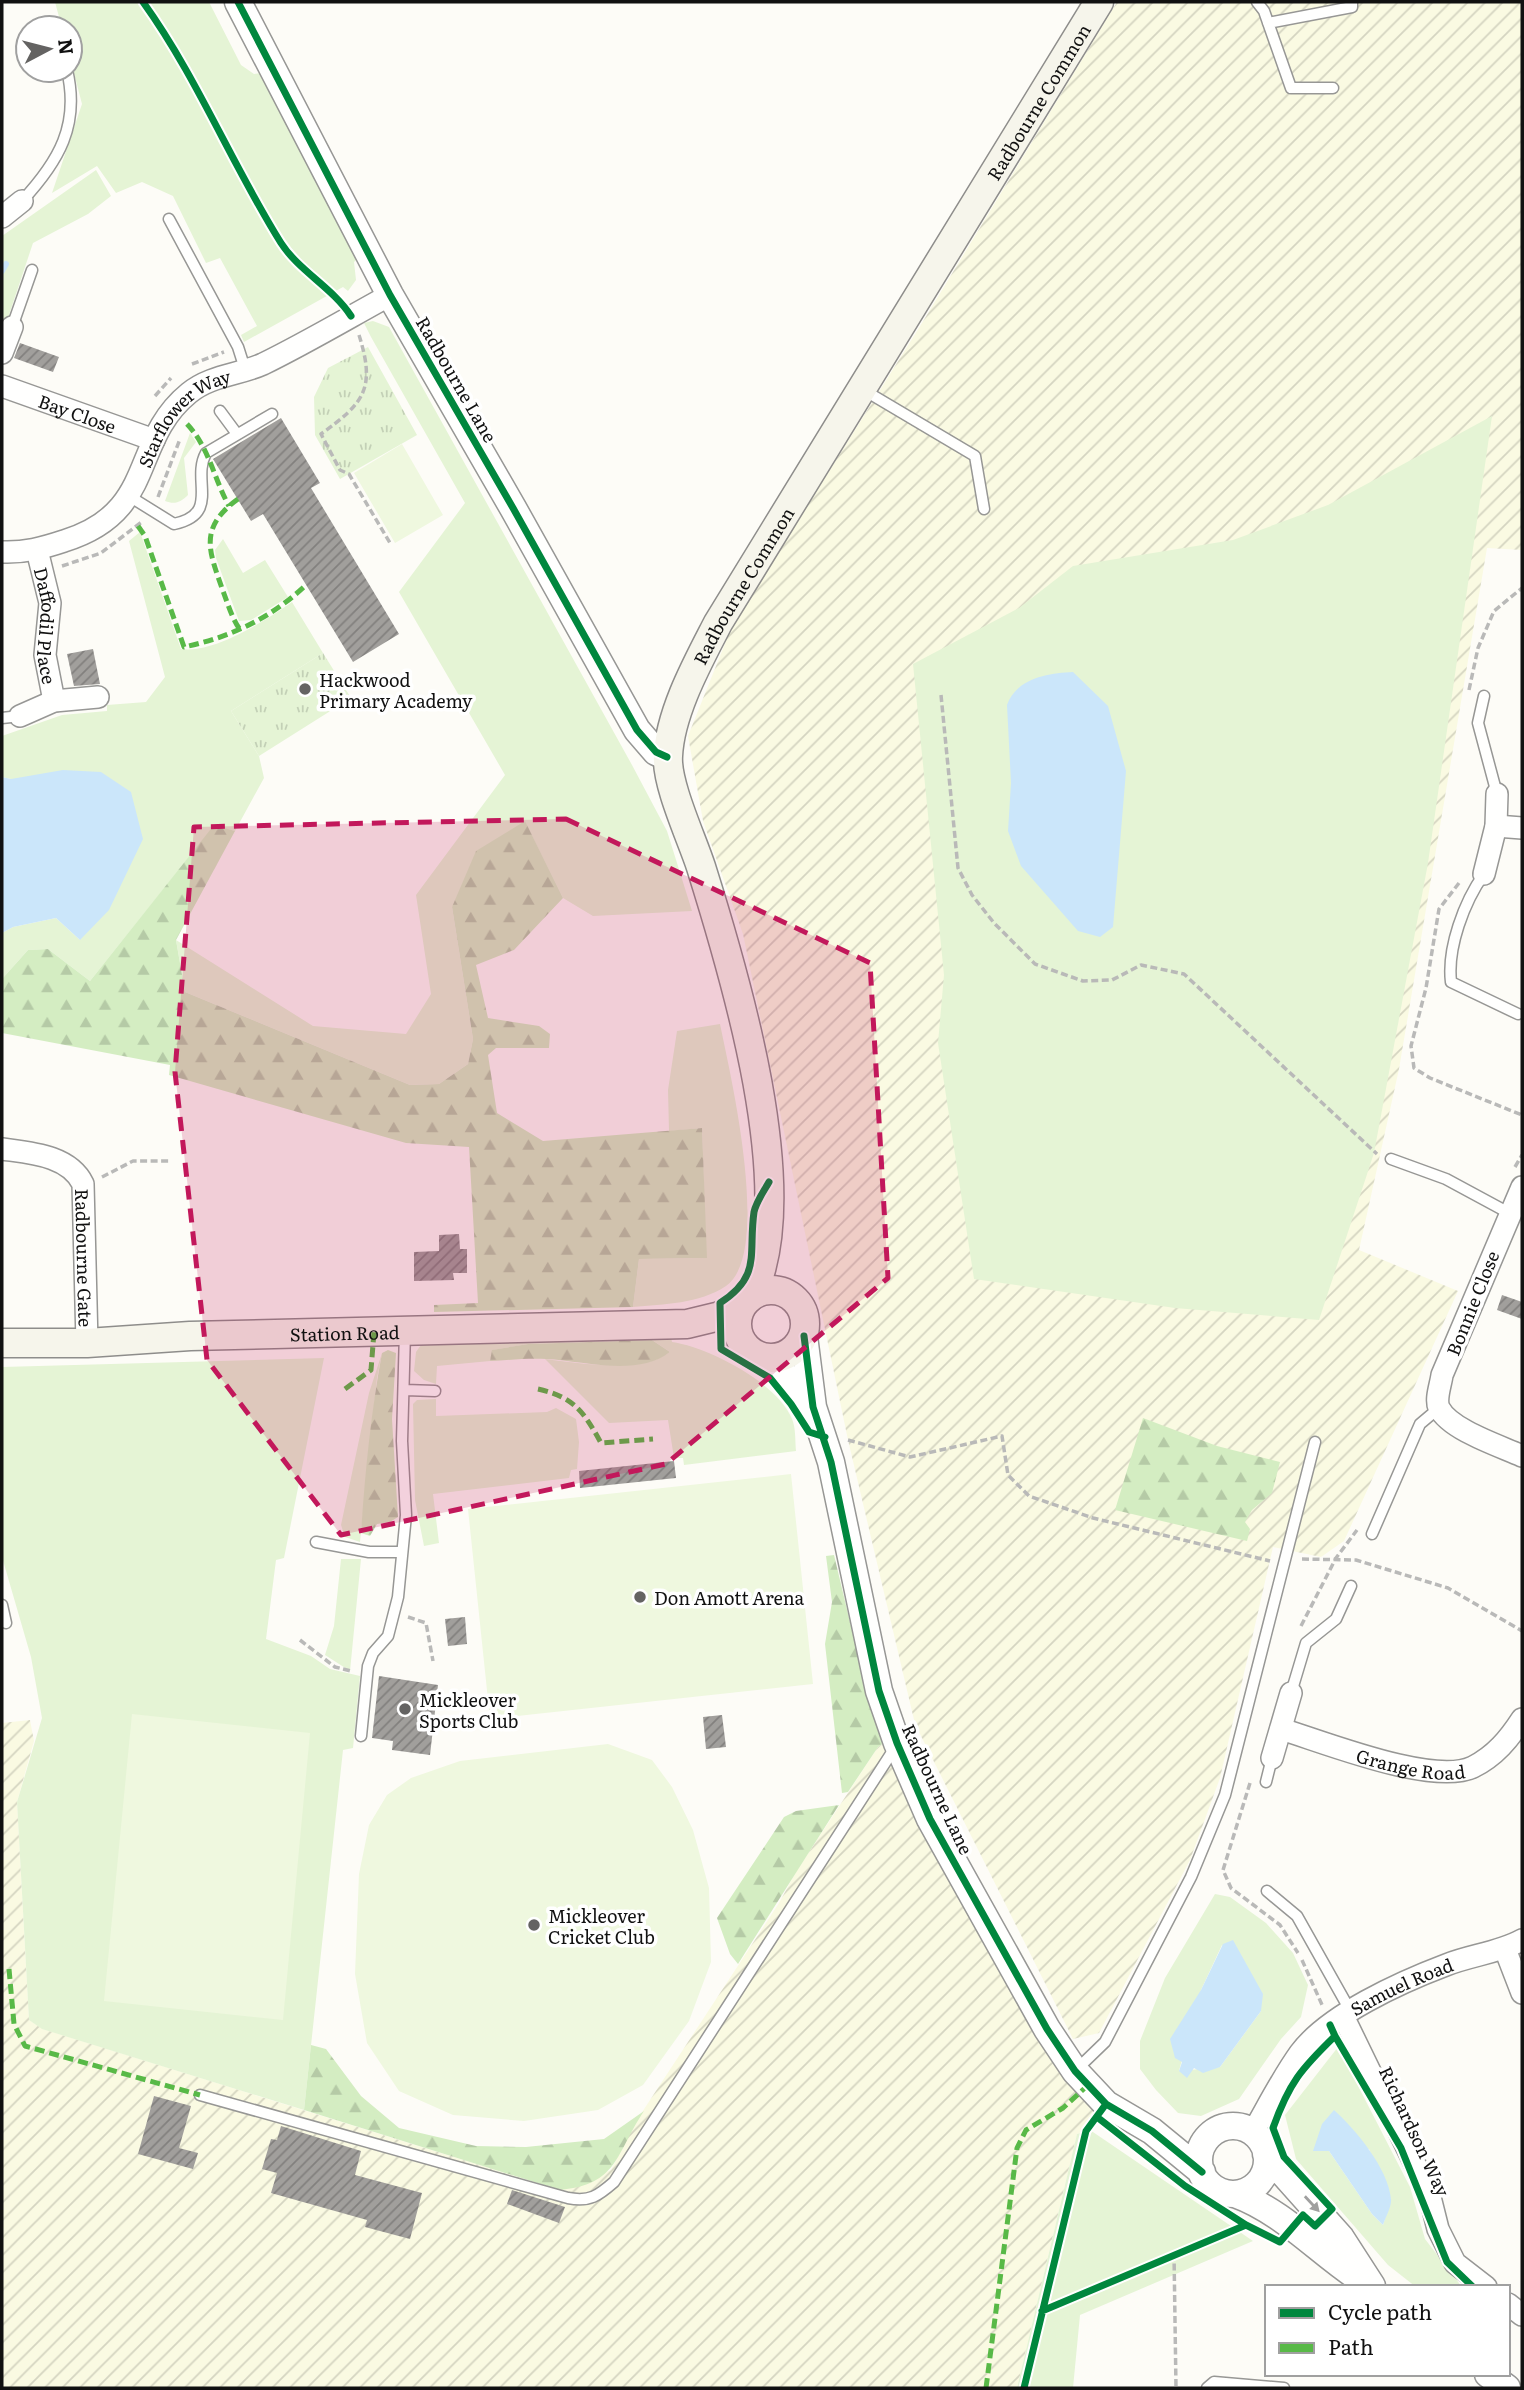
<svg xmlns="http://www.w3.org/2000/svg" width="1524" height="2390" font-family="Literata,serif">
<defs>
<pattern id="farmland-furrows" width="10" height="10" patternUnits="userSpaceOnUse" patternTransform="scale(1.75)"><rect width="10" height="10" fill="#fafae2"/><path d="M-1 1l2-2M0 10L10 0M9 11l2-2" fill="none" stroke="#d5d5c1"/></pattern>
<pattern id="forest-firs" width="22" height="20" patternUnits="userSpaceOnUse" patternTransform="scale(1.75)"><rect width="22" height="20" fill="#d4edc2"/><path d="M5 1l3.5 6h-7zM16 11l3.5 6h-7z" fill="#b5caa6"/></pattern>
<pattern id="park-tufts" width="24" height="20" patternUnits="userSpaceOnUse" patternTransform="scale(1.75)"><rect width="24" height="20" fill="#e5f4d5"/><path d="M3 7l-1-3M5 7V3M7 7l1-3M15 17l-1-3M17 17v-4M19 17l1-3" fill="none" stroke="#c3d0b6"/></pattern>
<pattern id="building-hatch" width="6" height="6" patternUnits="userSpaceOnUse" patternTransform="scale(1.75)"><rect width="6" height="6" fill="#a19f9c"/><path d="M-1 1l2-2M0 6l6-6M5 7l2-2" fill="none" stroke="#82807e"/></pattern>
</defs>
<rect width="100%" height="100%" fill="#fdfcf7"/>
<path fill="url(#farmland-furrows)" d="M 1117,2 L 1522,2 L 1522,550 L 1487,548 L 1399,1069 L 1359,1250 L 1458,1291 L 1344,1541 L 1321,1557 L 1273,1547 L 1220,1778 L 1190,1860 L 1099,2033 L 1073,2039 L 915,1724 L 848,1440 L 743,934 L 703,821 L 688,736 L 732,626 L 922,323 Z
M 30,1720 L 34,1741 L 17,1802 L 29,2020 L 43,2029 L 560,2190 L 611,2170 L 633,2126 L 779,1903 L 796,1872 L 878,1747 L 885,1742 L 1106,2104 L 1089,2129 L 1077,2134 L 1017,2388 L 2,2388 L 2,1723 Z"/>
<path fill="#e5f4d5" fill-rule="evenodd" d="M 55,2 L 209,2 L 241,65 L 254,74 L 261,73 L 359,257 L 354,262 L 356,280 L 348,291 L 343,287 L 244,342 L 241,335 L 257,326 L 220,258 L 206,263 L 173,196 L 142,182 L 116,193 L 97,166 L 52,193 L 82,104 L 70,58 L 70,28 L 62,28 Z
M 96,170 L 111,196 L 88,214 L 33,243 L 7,321 L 2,319 L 2,236 Z
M 373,321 L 389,327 L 632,765 L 667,831 L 692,911 L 593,916 L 563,898 L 525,822 L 452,907 L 473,1039 L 468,1064 L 439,1084 L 410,1085 L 185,992 L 176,940 L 313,1026 L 406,1034 L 431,994 L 416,895 L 505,775 L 399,592 L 465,503 L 371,337 L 364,323 Z
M 1492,416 L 1428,863 L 1374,1153 L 1319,1320 L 1175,1308 L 974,1279 L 938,1043 L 944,975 L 913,664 L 1019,608 L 1073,566 L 1233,540 L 1328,505 Z
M 190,433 L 196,442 L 184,458 L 188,495 C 181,502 175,505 165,501 Z
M 140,532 L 181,649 C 214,654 266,620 292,602 L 323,653 L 231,711 L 259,756 L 264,778 L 235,831 L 214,826 L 90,981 L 48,949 L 28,950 L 2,979 L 2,933 L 13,927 L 56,918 L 80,940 L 11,779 L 2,777 L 2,736 L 62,715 L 107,711 L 107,705 L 146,702 L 165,677 L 129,541 Z
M 223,539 L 243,573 L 265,560 L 288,597 L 251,620 L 239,621 L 216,558 L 215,550 Z
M 720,1024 C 730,1073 773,1253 726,1286 C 699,1304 664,1304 633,1307 L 639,1259 L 706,1258 L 702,1128 L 669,1131 L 668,1090 L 677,1031 Z
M 670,1333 L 672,1342 C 708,1347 778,1383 792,1419 C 796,1428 795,1441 796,1451 L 684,1465 L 683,1458 L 674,1458 L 668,1420 L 609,1423 L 545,1359 C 580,1363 641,1374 670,1352 L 652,1340 L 528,1344 L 493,1350 L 490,1361 L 437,1366 L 436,1384 L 424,1380 L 414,1371 L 416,1352 L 423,1342 Z
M 382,1353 L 377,1378 L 360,1542 L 345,1537 L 341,1525 L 369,1393 Z
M 324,1358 L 284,1558 L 276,1560 L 266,1639 L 311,1656 L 330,1669 L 360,1676 L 353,1748 L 343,1750 L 304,2110 L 42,2029 L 29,2020 L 17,1802 L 42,1718 L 31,1657 L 2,1557 L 2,1367 Z
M 436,1399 L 436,1416 L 547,1412 L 556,1408 L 576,1419 L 579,1442 L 577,1469 L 571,1470 L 569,1478 L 433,1494 L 439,1543 L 424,1546 L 415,1500 L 413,1404 L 417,1400 Z
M 341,1559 L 361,1559 L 350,1671 L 325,1655 L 334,1626 Z
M 1215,1894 L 1230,1897 L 1266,1923 L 1293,1953 L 1308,1985 L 1301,2017 L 1281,2039 L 1239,2099 L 1201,2116 L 1178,2113 L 1156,2090 L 1140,2069 L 1140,2041 L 1165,1978 ZM 1222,1945 L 1261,2011 L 1220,2067 L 1179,2071 L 1201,1990 Z
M 1338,2047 L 1410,2187 L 1425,2239 L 1462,2287 L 1416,2287 L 1388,2265 L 1296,2159 L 1285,2115 ZM 1369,2149 L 1391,2200 L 1383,2225 L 1372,2214 L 1329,2151 Z
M 1090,2130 L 1253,2241 L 1080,2315 L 1073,2388 L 1017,2388 L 1077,2134 Z"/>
<path fill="url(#forest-firs)" d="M 525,821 L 563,898 L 514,950 L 476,965 L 488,1018 L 539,1026 L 550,1034 L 549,1048 L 496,1048 L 488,1055 L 497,1113 L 543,1141 L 702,1128 L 707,1258 L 639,1259 L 633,1307 L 434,1312 L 434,1305 L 478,1303 L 469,1147 L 406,1143 L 169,1075 L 170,1065 L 2,1033 L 2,979 L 28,950 L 48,949 L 90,981 L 214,825 L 235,831 L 176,940 L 185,992 L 410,1085 L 439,1084 L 468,1064 L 473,1039 L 452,907 L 476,851 Z
M 652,1340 L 670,1352 C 638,1377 584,1361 546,1359 C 528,1358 509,1360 490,1361 L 492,1350 L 528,1344 Z
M 388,1350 L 396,1353 L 392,1419 L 398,1517 L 390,1522 L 377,1524 L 370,1536 L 361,1533 C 365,1473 371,1412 382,1353 Z
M 1143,1418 L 1217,1446 L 1280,1462 L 1272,1493 L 1252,1510 L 1245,1522 L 1250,1529 L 1247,1541 L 1115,1510 Z
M 834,1555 L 869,1702 L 885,1742 L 878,1747 L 848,1792 L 842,1793 L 825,1644 L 832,1602 L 826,1556 Z
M 839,1805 L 738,1964 L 730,1954 L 717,1918 L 784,1817 L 796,1811 Z
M 311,2045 L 326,2049 L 361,2096 L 399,2128 L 476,2146 L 526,2147 L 604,2139 L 644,2111 C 615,2154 619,2184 560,2190 L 304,2110 Z"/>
<path fill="url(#park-tufts)" d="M 368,347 L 417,435 L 340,479 L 315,435 L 314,397 L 328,368 Z
M 323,653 L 351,698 L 259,756 L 231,711 Z"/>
<path fill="#eff8df" d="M 402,444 L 443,515 L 395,543 L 354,473 Z
M 791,1474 L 813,1684 L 490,1719 L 468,1509 Z
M 132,1714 L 310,1733 L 283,2020 L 104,2001 Z
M 608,1744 L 652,1760 L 672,1787 L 693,1830 L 709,1888 L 711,1962 L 689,2021 L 643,2085 L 598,2110 L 524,2121 L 453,2115 L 399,2091 L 367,2043 L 355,1974 L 359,1874 L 369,1825 L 387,1795 L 411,1778 L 460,1761 Z"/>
<path fill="#cbe6fa" d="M 1073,672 L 1108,706 L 1126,771 L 1113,927 L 1100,937 L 1078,931 L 1021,866 L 1008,831 L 1011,783 L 1007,705 C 1017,678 1048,673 1073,672 Z
M 63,770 L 101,772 L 131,792 L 143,839 L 109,910 L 80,940 L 56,918 L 13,927 L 2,933 L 2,777 L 11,779 Z
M 1233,1940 L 1263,1994 L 1261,2011 L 1220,2067 L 1203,2073 L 1194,2068 L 1187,2078 L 1179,2071 L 1182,2062 L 1175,2058 L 1170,2039 L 1201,1990 L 1223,1944 Z
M 1334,2110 C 1356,2130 1388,2168 1391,2199 C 1392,2206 1385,2218 1383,2225 L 1372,2214 L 1329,2151 L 1313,2151 L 1322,2124 Z"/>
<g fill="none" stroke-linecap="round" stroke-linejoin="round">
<path stroke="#cbe6fa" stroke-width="6" d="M 2,271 L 6,264"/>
</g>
<path fill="url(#building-hatch)" d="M 20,343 L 59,357 L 53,372 L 14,358 Z
M 281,418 L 320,483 L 311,488 L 399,634 L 353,662 L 263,514 L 251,521 L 213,459 Z
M 93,649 L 100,684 L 74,686 L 67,654 Z
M 459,1234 L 460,1249 L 467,1249 L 467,1273 L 453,1273 L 454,1280 L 414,1281 L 414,1252 L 439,1251 L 439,1235 Z
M 1502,1295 L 1522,1302 L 1522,1319 L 1497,1310 Z
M 674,1461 L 676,1478 L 580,1488 L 579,1471 Z
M 465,1617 L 467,1644 L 448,1646 L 445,1619 Z
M 379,1676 L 438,1685 L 430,1755 L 392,1750 L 393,1741 L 372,1738 Z
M 722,1715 L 726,1747 L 706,1749 L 703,1717 Z
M 154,2096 L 191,2106 L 179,2148 L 198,2153 L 193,2169 L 138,2154 Z
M 281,2126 L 361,2151 L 355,2175 L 422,2193 L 410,2239 L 365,2227 L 367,2220 L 271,2193 L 277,2173 L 262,2169 L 271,2139 L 277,2140 Z
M 512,2190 L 565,2207 L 559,2223 L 507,2204 Z"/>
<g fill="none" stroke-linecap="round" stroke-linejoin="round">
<defs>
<path id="service" d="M 1257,2 L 1264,11 L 1291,88 L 1333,88
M 1268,23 L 1352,7 L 1352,2
M 22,201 C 59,161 80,125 67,70
M 169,219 L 238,347 L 245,369
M 12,327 L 32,270
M 862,389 L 975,456 L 984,509
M 220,411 L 237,434
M 129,496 L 174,524 C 221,514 191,480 206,453 L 272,414
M 1484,696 L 1478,723 L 1497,794
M 2,718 L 20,716
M 1484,874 C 1464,902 1447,948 1451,982 L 1518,1014
M 1391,1159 L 1446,1179 L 1509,1213
M 405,1390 L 435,1391
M 1372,1534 L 1420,1424 L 1439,1408
M 316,1542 L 369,1552 L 400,1552
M 2,1605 L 6,1623
M 1291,1693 L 1306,1643 L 1336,1619 L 1351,1586
M 361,1736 L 368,1666 L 373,1653 L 388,1636 L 398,1597 L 406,1515 L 402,1441 L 405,1331
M 1266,1782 L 1272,1758
M 1267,1891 L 1297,1916 L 1351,2012
M 1075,2071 L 1105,2042 L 1191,1877 L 1225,1795 L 1315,1442
M 200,2095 L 568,2198 C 590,2202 598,2196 614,2182 L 896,1746
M 1207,2388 L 1214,2382 L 1284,2388"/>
<g id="minor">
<path d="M 2,217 L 22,201"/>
<path d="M 2,353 L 12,327"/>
<path id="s1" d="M 2,386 L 154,440"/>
<path id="s2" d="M 37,550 L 50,603 L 45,655 L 54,701"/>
<path id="s3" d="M 2,552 C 24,553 43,548 64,541 C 158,512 129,442 189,393 C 211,375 239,375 263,364 C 306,343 348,318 390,295"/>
<path d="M 20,716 L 54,701 L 98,697"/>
<path d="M 1496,826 L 1522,828"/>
<path d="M 1484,874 L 1496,826 L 1497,794"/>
<path id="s4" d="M 2,1149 C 30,1153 69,1155 83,1184 L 87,1343"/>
<path d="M 1522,1187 L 1442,1375 C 1441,1384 1435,1399 1439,1408 C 1450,1430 1500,1446 1522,1456"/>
<path id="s5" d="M 1281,1729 C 1324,1742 1433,1786 1473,1767 C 1495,1756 1509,1739 1522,1719"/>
<path d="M 1272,1758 L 1291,1693"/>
<path d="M 1505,1949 L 1522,1993"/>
<path d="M 1343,2016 L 1429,2193 L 1438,2229 L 1455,2263 L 1486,2287"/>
<path id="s6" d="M 1253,2132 C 1268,2106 1282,2078 1300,2053 C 1328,2015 1401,1982 1446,1965 C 1471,1955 1498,1953 1522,1940"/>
<path d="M 1508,2304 L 1522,2315"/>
</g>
<path id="tertiary" d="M 238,2 L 390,295 L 513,508 L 637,730 L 656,752 L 667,757
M 804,1336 L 813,1407 L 831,1462 L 879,1691 L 897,1743 L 930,1819 L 1047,2029 L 1075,2071 L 1106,2104 L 1152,2131 L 1202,2172
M 757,1355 L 786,1376 L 812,1406
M1199 2160a34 34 0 1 1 68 0a34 34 0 1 1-68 0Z
M 1266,2154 L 1341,2238 L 1372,2286
M 1235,2194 C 1285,2212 1321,2255 1366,2283
M 1488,2374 L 1507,2388"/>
<g id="secondary">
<circle cx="771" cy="1324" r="34"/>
<path id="s7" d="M 751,1296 C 802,1195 734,972 701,867 C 692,839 666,784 668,756 C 670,712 698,662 718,623 L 1099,2"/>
<path id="s8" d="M 2,1343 L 87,1343 L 190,1336 L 687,1324 L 720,1316 L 748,1299"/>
</g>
</defs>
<use href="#service" stroke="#979795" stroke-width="13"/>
<use href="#minor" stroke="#979795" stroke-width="24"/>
<use href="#tertiary" stroke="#979795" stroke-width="29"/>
<use href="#secondary" stroke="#8e8d8b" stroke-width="31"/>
<path stroke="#b9b9b8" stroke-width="3.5" stroke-dasharray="7 3.5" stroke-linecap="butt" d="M 359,335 C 376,389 364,403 321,434 L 340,470 L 349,474 L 390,543
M 192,364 L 224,352
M 155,396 L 171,378
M 158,497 L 180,439
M 62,566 L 101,553 L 143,521
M 1469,690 L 1478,648 L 1494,611 L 1522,588
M 941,695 L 958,868 L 972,895 L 994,923 L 1035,964 L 1083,981 L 1112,980 L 1141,965 L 1184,974 L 1377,1154
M 1459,883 L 1439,909 L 1426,988 L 1411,1046 L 1414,1068 L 1430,1078 L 1522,1115
M 1515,1167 L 1522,1155
M 102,1177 L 133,1161 L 169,1161
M 848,1440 L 910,1457 L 1002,1436 L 1008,1475 L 1029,1496 L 1093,1518 L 1270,1561
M 1302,1559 L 1356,1560 L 1448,1588 L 1522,1631
M 408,1617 L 426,1623 L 433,1661
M 1301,1626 L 1336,1558 L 1357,1530
M 300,1640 L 335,1667 L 351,1671
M 1250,1783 L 1223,1870 L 1231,1888 L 1280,1925 L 1298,1953
M 1302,1960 L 1323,2007
M 1174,2253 L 1176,2388"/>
<use href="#service" stroke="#fffffe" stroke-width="10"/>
<use href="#minor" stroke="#fffffe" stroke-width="21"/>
<use href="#tertiary" stroke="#fffffe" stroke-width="26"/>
<use href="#secondary" stroke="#f6f5eb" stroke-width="28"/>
<path stroke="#58b947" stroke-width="5" stroke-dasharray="10 5" stroke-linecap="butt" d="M 187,424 C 209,447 214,479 229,506
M 238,499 C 198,528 209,551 223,591 C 228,604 232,619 241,631
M 138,526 L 145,536 L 184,647 C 231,637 271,618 306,585
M 345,1389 L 371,1370 L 374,1332
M 538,1389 C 574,1397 584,1412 601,1443 L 653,1439
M 9,1969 L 14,2024 L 25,2046 L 200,2095
M 986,2388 L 1017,2148 L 1026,2130 L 1063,2108 L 1087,2086"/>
<defs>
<path id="cycleway" d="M 143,2 C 197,77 232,165 281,243 C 299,271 333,288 351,316
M 238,2 L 390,295 L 513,508 L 637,730 L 656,752 L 667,757
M 769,1182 C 764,1191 756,1202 754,1212 C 748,1254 762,1276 720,1303 L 721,1349 L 770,1378 L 791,1404 L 809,1432 L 825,1437
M 804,1336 L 813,1407 L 831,1462 L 879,1691 L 897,1743 L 930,1819 L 1047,2029 L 1075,2071 L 1106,2104 L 1152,2131 L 1202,2172
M 1335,2036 L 1401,2148 L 1447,2262 L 1473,2287
M 1097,2117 L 1185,2186 L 1246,2225
M 1042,2311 L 1246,2225 L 1280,2242 L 1303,2215 L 1315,2226 L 1332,2209 L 1284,2157 L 1273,2128 C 1289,2083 1301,2069 1335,2036 L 1330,2025
M 1024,2388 L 1086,2131 L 1106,2104"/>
</defs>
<use href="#cycleway" stroke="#fff" stroke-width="11"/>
<use href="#cycleway" stroke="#00873e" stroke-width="7"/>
</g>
<defs><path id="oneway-solid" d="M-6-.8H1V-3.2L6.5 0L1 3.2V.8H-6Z" transform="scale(1.75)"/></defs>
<use fill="#a0a09f" href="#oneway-solid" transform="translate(1312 2204) rotate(47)"/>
<path fill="#c2185b" fill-opacity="0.2" stroke="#c2185b" stroke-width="5" stroke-dasharray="14 9" stroke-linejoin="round" d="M 566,819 L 870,963 L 888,1278 L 666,1464 L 341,1535 L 207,1360 L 175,1072 L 194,827 Z"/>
<g fill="#646362" stroke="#fff" stroke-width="2.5">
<circle cx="305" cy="689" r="7"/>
<circle cx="640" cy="1597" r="7"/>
<circle cx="405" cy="1709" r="7"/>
<circle cx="534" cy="1925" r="7"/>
</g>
<g text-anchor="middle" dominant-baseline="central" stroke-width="7" stroke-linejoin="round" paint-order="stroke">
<g font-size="18" fill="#111" stroke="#fff">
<text stroke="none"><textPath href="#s7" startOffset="1311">Radbourne Common</textPath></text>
<text transform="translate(457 379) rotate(60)">Radbourne Lane</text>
<text stroke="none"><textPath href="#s1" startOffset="80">Bay Close</textPath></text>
<text stroke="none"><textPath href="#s3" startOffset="243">Starflower Way</textPath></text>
<text stroke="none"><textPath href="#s7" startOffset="744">Radbourne Common</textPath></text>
<text stroke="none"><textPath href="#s2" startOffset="77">Daffodil Place</textPath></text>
<text stroke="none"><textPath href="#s4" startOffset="166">Radbourne Gate</textPath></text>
<text transform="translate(1472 1303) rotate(-68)">Bonnie Close</text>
<text stroke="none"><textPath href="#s8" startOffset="343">Station Road</textPath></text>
<text stroke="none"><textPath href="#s5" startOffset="135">Grange Road</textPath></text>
<text transform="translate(938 1789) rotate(65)">Radbourne Lane</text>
<text stroke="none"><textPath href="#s6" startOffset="215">Samuel Road</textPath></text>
<text transform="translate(1415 2131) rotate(65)">Richardson Way</text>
</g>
<g font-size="18" fill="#111" stroke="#fff" text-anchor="start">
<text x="319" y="679">Hackwood<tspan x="319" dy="21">Primary Academy</tspan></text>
<text x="654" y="1597">Don Amott Arena</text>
<text x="419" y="1699">Mickleover<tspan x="419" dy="21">Sports Club</tspan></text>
<text x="548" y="1915">Mickleover<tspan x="548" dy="21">Cricket Club</tspan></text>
</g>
</g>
<rect width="1524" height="2390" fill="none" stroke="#111111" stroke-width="7"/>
<rect x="1265" y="2285" width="245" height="91" fill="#ffffff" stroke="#a0a0a0" stroke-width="2"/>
<rect x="1279" y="2308" width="35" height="10" fill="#00873e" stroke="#a0a0a0" stroke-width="2"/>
<text x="1328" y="2320" font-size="21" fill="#111111">Cycle path</text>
<rect x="1279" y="2343" width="35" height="10" fill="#58b947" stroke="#a0a0a0" stroke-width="2"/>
<text x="1328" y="2355" font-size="21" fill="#111111">Path</text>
<g transform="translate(49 49) rotate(83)"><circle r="33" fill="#ffffff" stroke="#a0a0a0" stroke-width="2"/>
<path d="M0-5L12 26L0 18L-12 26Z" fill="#646362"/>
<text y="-10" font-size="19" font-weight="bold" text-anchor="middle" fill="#111111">N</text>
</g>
</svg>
